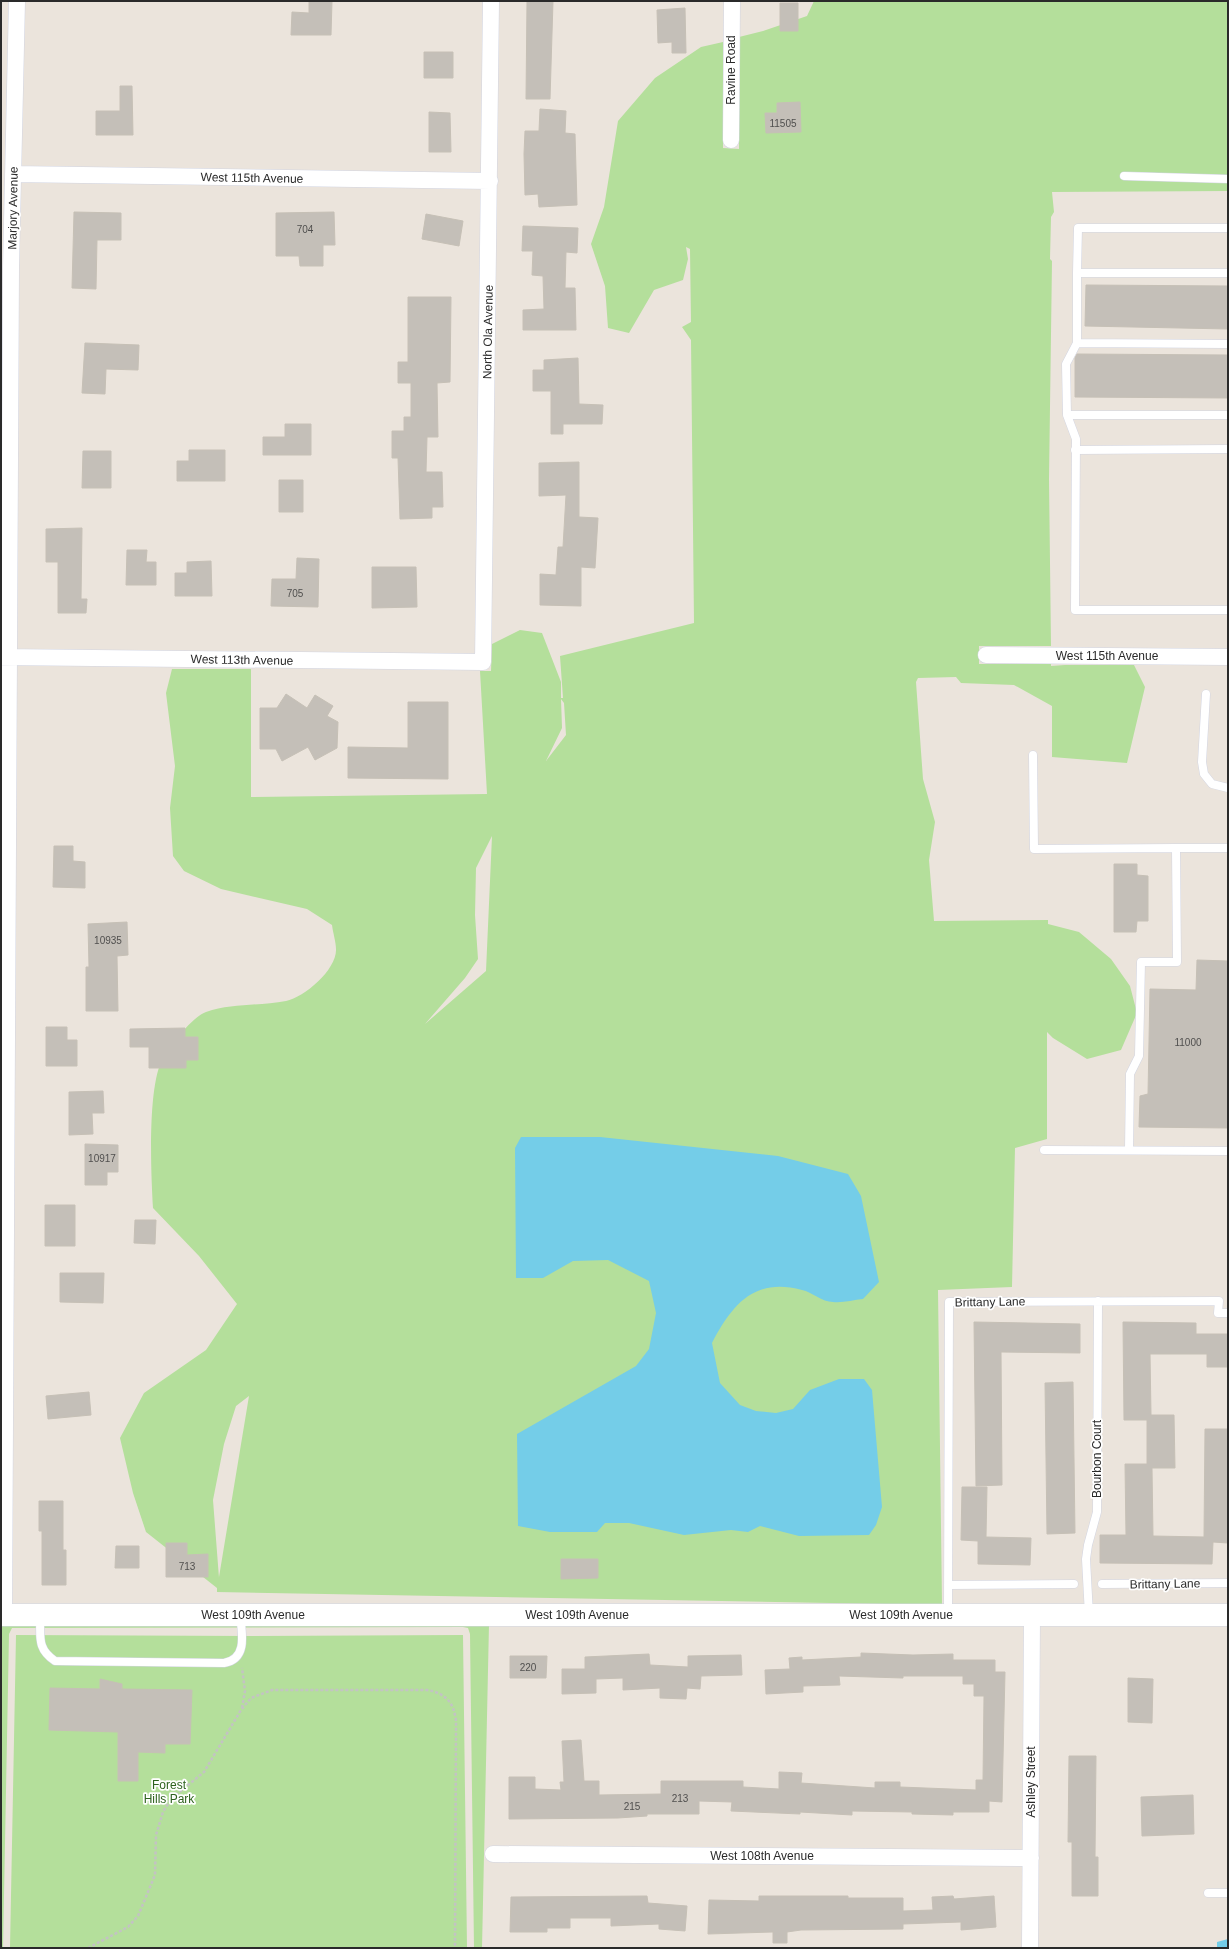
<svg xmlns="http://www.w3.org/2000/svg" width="1229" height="1949" font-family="Arial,sans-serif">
<rect width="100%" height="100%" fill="#ebe4dc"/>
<path fill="#b4df9b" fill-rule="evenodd" d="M 814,1 L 1228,1 L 1228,191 L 1052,192 L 1054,212 L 1051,217 L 1050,259 L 1052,261 L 1049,479 L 1051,646 L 979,646 L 979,664 L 1051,664 L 1051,666 L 1065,665 L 1134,665 L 1145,687 L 1127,763 L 1052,757 L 1052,706 L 1014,685 L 961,683 L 956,677 L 918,678 L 916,682 L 923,779 L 935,822 L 929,860 L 934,921 L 1048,920 L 1048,924 L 1079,932 L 1111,959 L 1130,986 L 1137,1013 L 1121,1050 L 1087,1059 L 1053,1038 L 1047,1032 L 1047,1139 L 1015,1148 L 1012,1287 L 938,1290 L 942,1605 L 217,1592 L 217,1588 L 146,1532 L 133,1493 L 120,1438 L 144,1393 L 206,1350 L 237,1304 L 199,1256 L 153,1208 C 151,1174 147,1086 163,1058 C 169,1047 193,1016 206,1012 C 232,1003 260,1006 286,1001 C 305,997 337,969 336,949 C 336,942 333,933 332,925 L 307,909 L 221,889 L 184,871 L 173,856 L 170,808 L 175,766 L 166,693 L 172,669 L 251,669 L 251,797 L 487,794 L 480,671 L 491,671 L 492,644 L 520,630 L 542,633 L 561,682 L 561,698 L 563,698 L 560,656 L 694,623 L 691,340 L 682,327 L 691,322 L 690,249 L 686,247 L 688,259 L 683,280 L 654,290 L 629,333 L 608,328 L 605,286 L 591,244 L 604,207 L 618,121 L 655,78 L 701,47 L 723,42 L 723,148 L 739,149 L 739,37 L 763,31 L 807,16 ZM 561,699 L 564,703 L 566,735 L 546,761 L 562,728 ZM 492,836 L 486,971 L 425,1024 L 465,978 L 478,959 L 475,915 L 476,868 ZM 249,1396 L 219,1577 L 219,1578 L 213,1500 L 224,1444 L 236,1406 Z
M 1,1624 L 489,1624 L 482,1948 L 474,1948 L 470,1634 L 468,1628 L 463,1627 L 12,1628 L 9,1634 L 3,1948 L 1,1948 Z
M 16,1635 L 250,1636 L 463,1635 L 467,1948 L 10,1948 Z"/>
<path fill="#74cde8" d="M 521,1137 L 600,1137 L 778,1156 L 848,1174 L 861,1196 L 879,1282 L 863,1299 C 853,1300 843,1303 833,1302 C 822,1302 812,1292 802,1290 C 754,1277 732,1305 712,1343 L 720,1383 L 740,1405 L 756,1411 L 776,1413 L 793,1409 L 810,1390 L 839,1379 L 864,1379 L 872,1390 L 882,1507 L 876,1525 L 869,1535 L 799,1536 L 760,1526 L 748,1532 L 731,1530 L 684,1535 L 629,1523 L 605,1523 L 597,1532 L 550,1532 L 518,1526 L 517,1434 L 636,1366 L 649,1349 L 656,1313 L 649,1281 L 608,1260 L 573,1261 L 543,1278 L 516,1278 L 515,1148 Z
M 1228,1939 L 1228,1948 L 1217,1948 L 1217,1942 Z"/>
<path fill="#c4bfb8" stroke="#c6c0b6" d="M 309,1 L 332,1 L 331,35 L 291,35 L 292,12 L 309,13 Z
M 527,1 L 553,1 L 550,99 L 526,99 Z
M 780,3 L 798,3 L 798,31 L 780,31 Z
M 685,8 L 686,53 L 672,53 L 672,42 L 658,43 L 657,10 Z
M 424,52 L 453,52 L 453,78 L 424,78 Z
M 120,86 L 132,86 L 133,135 L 96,135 L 96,111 L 120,111 Z
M 800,102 L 801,132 L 766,133 L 765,113 L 777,113 L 777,103 Z
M 540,109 L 566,111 L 565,133 L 575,134 L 577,205 L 539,207 L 538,194 L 525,195 L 524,154 L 525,131 L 539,131 Z
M 429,112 L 450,113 L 451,152 L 429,152 Z
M 74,212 L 121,213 L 121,240 L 97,240 L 96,289 L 72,288 Z
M 334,212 L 335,245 L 323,245 L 323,266 L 300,266 L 299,256 L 276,256 L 276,213 Z
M 426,214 L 463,221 L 459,246 L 422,239 Z
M 523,226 L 578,228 L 577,253 L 566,252 L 565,288 L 575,288 L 576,330 L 523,330 L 523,310 L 544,309 L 543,276 L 532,275 L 533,251 L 522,251 Z
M 1086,285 L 1228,286 L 1228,329 L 1085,326 Z
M 408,297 L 451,297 L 450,382 L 437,383 L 438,437 L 427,437 L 426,472 L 442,472 L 443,507 L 432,507 L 432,518 L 400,519 L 398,458 L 392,458 L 392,431 L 404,431 L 404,417 L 411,417 L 411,383 L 398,383 L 398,362 L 408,362 Z
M 85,343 L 139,345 L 138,370 L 106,369 L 105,394 L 82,393 Z
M 1077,354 L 1228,355 L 1228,398 L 1075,397 L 1075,358 Z
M 578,358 L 579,404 L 603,405 L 602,424 L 563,424 L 563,434 L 551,434 L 551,391 L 533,391 L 533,370 L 544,370 L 544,360 Z
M 285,424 L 311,424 L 311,455 L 263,455 L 263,437 L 285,437 Z
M 189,450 L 225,450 L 225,481 L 177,481 L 177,461 L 189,461 Z
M 83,451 L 111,451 L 111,488 L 82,488 Z
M 579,462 L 579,517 L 598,518 L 595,568 L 581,567 L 581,606 L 540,605 L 540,574 L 556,575 L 558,547 L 563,547 L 566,495 L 539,496 L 539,463 Z
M 279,480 L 303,480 L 303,512 L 279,512 Z
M 82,528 L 81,599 L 87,599 L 86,613 L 58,613 L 58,562 L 46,562 L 46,529 Z
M 127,550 L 147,550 L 146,562 L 156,562 L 156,585 L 126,585 Z
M 297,558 L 319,559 L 318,607 L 271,606 L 272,579 L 296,579 Z
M 211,561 L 212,596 L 175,596 L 175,573 L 187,573 L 187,562 Z
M 372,567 L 416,567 L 417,607 L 372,608 Z
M 286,694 L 307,708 L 315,695 L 333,706 L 327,716 L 338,722 L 337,748 L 315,760 L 308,747 L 282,761 L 276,749 L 260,749 L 260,708 L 277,708 Z
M 408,702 L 448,702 L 448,779 L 348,778 L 348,747 L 408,748 Z
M 54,846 L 73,846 L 73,861 L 85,862 L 85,888 L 53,887 Z
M 1114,864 L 1137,864 L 1137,875 L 1148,876 L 1148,921 L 1137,921 L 1136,932 L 1114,932 Z
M 127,922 L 128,955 L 117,956 L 118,1011 L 86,1011 L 86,967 L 89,967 L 88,924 Z
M 1197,960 L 1228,961 L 1228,1128 L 1139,1127 L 1140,1096 L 1148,1094 L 1150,989 L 1196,990 Z
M 46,1027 L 67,1027 L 67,1040 L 77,1040 L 77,1066 L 46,1066 Z
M 185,1028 L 185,1037 L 198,1037 L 198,1060 L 186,1060 L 186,1068 L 149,1068 L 149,1047 L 130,1047 L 130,1029 Z
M 103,1091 L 104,1113 L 92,1113 L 93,1134 L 69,1135 L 69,1092 Z
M 85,1144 L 118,1145 L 118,1172 L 107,1172 L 107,1185 L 85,1185 Z
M 45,1205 L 75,1205 L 75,1246 L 45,1246 Z
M 135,1220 L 156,1220 L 155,1244 L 134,1243 Z
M 60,1273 L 104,1273 L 103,1303 L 60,1302 Z
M 974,1322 L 1080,1324 L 1080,1353 L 1001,1352 L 1002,1485 L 976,1486 Z
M 1123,1322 L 1196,1323 L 1196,1334 L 1228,1334 L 1228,1367 L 1207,1367 L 1207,1354 L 1150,1354 L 1151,1415 L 1174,1415 L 1175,1468 L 1152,1468 L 1153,1536 L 1204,1537 L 1205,1429 L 1228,1429 L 1228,1543 L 1213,1542 L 1212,1564 L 1100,1563 L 1100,1535 L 1126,1535 L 1125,1464 L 1147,1464 L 1147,1420 L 1124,1420 Z
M 1073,1382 L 1075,1533 L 1047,1534 L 1045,1383 Z
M 89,1392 L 91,1415 L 48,1419 L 46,1396 Z
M 962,1487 L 987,1487 L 986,1537 L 1031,1538 L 1030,1565 L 978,1564 L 978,1541 L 961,1540 Z
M 39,1501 L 63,1501 L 63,1550 L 66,1550 L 66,1585 L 42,1585 L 42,1531 L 39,1531 Z
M 166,1543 L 187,1543 L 187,1555 L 208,1554 L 208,1577 L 166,1577 Z
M 116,1546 L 139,1546 L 139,1568 L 115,1568 Z
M 561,1559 L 598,1559 L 598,1578 L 561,1579 Z
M 861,1653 L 913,1655 L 953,1654 L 953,1660 L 995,1660 L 995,1672 L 1005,1672 L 1002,1802 L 989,1801 L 989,1812 L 953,1812 L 953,1815 L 912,1814 L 912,1812 L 852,1811 L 852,1815 L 800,1812 L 800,1814 L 731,1811 L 732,1802 L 699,1801 L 699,1814 L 647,1814 L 647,1816 L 618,1818 L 509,1819 L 509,1777 L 535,1777 L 535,1789 L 561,1790 L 560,1782 L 564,1782 L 562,1741 L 581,1740 L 584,1781 L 599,1781 L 599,1795 L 661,1794 L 661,1781 L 743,1781 L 743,1787 L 779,1789 L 779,1772 L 802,1773 L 801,1783 L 875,1788 L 875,1782 L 900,1782 L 900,1787 L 976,1790 L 976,1780 L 983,1780 L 984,1696 L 974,1696 L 974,1684 L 963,1684 L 963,1676 L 903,1676 L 903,1678 L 839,1676 L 840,1685 L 803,1686 L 803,1692 L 766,1694 L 765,1670 L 790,1669 L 789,1658 L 802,1657 L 802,1660 L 861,1657 Z
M 649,1654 L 650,1665 L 688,1667 L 688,1656 L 741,1655 L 742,1675 L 701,1676 L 700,1689 L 687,1688 L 686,1699 L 660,1698 L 660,1688 L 623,1690 L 623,1678 L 596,1679 L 596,1693 L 562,1694 L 562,1669 L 585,1669 L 585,1657 Z
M 510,1656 L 547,1656 L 546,1678 L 510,1678 Z
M 1128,1678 L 1153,1679 L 1152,1723 L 1128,1722 Z
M 100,1679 L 122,1684 L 122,1689 L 192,1690 L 190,1744 L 165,1744 L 165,1753 L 138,1752 L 138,1781 L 118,1781 L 118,1732 L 49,1730 L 50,1688 L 100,1689 Z
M 1069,1756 L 1096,1756 L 1095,1857 L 1098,1857 L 1098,1896 L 1072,1896 L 1072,1842 L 1068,1842 Z
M 1193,1795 L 1194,1834 L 1142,1836 L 1141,1797 Z
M 647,1896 L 648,1903 L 687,1906 L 685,1931 L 659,1929 L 659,1924 L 611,1926 L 611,1918 L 570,1918 L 570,1928 L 547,1928 L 547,1932 L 510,1932 L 511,1897 Z
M 759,1896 L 848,1896 L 848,1898 L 903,1898 L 903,1911 L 933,1910 L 932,1897 L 953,1896 L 954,1899 L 994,1896 L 996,1927 L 961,1930 L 961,1922 L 903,1924 L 903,1929 L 801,1930 L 787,1932 L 787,1943 L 773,1943 L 773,1932 L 708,1934 L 709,1900 L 759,1901 Z"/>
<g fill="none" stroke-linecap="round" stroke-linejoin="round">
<defs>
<path id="lane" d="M 1124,176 L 1228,179
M 1077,273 L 1078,228 L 1227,228
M 1228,273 L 1077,273 L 1077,343 L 1228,344
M 1077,343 L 1066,364 L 1067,415 L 1076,439 L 1075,610 L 1228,610
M 1067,415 L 1228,415
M 1075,450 L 1228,449
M 1206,694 L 1202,762 L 1204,774 L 1212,784 L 1228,788
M 1033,755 L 1034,849 L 1176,848 L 1177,962 L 1141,962 L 1139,1056 L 1130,1074 L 1129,1150
M 1176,848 L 1228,848
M 1044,1150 L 1228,1151
M 1102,1584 L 1228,1583
M 948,1585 L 1074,1584
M 948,1614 L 949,1302 L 1219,1301 L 1218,1313 L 1228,1313
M 1089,1615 L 1086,1559 L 1088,1545 L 1097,1512 L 1098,1301
M 40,1616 C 41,1636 36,1648 55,1661 L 224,1663 C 248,1659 242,1633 240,1615
M 1208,1893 L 1228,1893"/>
<path id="street" d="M 731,140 L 732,1
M 13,174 L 490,181
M 986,655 L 1228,657
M 1,657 L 483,662 L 491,1
M 4,1615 L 11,267 L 17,1
M 493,1854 L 1031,1858
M 1030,1948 L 1032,1616"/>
<path id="secondary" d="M 1,1615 L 1228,1615"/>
</defs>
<use href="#lane" stroke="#d2d5e2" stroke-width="9"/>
<use href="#street" stroke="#d2d5e2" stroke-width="17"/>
<use href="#secondary" stroke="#d2d5e2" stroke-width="23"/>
<path stroke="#c3c3c3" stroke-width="2.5" stroke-dasharray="3 2" stroke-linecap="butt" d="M 242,1708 L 245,1691 L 242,1668
M 88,1948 L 128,1927 L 138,1916 L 155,1875 L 156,1835 L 163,1812 L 171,1799 L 204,1772 L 241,1710 L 251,1698 L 272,1690 L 427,1690 C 445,1693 454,1702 456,1721 L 455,1948"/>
<use href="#lane" stroke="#fff" stroke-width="8"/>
<use href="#street" stroke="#fff" stroke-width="16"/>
<use href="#secondary" stroke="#fff" stroke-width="22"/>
</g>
<g text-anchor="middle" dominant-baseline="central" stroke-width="3.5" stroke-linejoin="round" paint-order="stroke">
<g font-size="10" fill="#504f4e">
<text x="783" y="123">11505</text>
<text x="305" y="229">704</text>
<text x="295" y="593">705</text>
<text x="108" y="940">10935</text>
<text x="1188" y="1042">11000</text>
<text x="102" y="1158">10917</text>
<text x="187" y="1566">713</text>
<text x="528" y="1667">220</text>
<text x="680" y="1798">213</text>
<text x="632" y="1806">215</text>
</g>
<g font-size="12" fill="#2a2a2a" stroke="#fff">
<text transform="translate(731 70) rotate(-90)">Ravine Road</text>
<text transform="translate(252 178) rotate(1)">West 115th Avenue</text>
<text transform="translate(13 208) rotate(-89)">Marjory Avenue</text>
<text transform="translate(488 332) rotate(-89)">North Ola Avenue</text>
<text x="1107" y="656">West 115th Avenue</text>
<text transform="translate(242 660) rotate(1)">West 113th Avenue</text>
<text transform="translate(990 1302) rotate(-1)">Brittany Lane</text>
<text transform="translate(1097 1459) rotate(-90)">Bourbon Court</text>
<text transform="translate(1165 1584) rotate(-1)">Brittany Lane</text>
<text x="253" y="1615">West 109th Avenue</text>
<text x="577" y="1615">West 109th Avenue</text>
<text x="901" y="1615">West 109th Avenue</text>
<text transform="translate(1031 1782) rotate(-90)">Ashley Street</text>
<text x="762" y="1856">West 108th Avenue</text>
</g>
<g font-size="12" fill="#2e631e" stroke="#fff">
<text x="169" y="1785">Forest<tspan x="169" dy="14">Hills Park</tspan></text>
</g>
</g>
<rect width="1229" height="1949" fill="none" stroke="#2a2a2a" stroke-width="4"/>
</svg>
